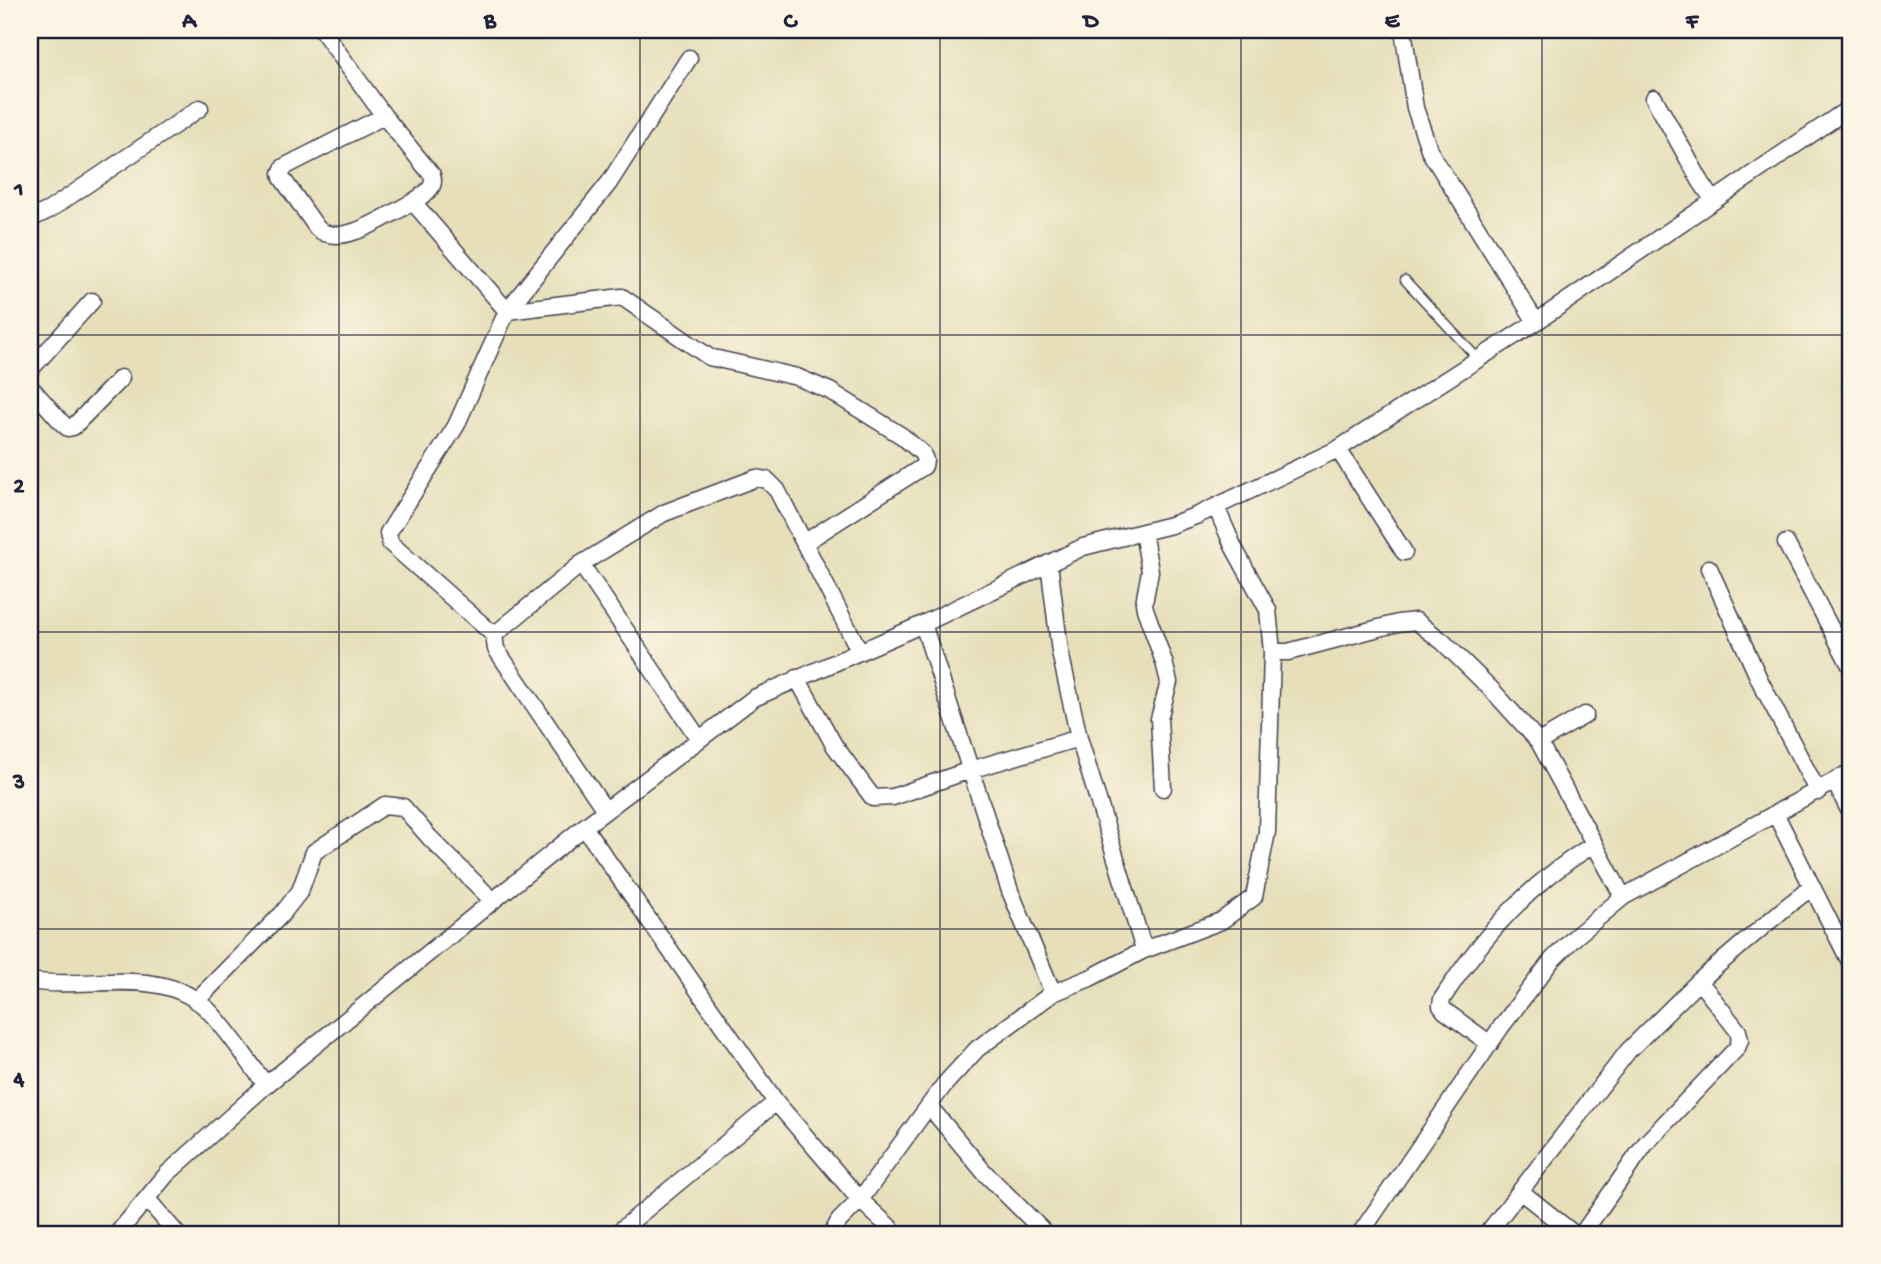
<svg xmlns="http://www.w3.org/2000/svg" width="1881" height="1264" font-family="'Gochi Hand',sans-serif">
<rect width="100%" height="100%" fill="#fcf5e5"/>
<filter id="ink" filterUnits="userSpaceOnUse"><feTurbulence type="fractalNoise" baseFrequency=".0143" numOctaves="2"/><feDisplacementMap in="SourceGraphic" scale="14" xChannelSelector="R" yChannelSelector="G"/><feConvolveMatrix kernelMatrix="1 2 1 2 8 2 1 2 1" color-interpolation-filters="sRGB"/></filter>
<filter id="wash" filterUnits="userSpaceOnUse"><feTurbulence type="fractalNoise" baseFrequency=".00686" numOctaves="4" result="noise"/><feDisplacementMap in="SourceGraphic" scale="28" xChannelSelector="R" yChannelSelector="G"/><feGaussianBlur stdDeviation="1.57" result="paint"/><feColorMatrix in="noise" values="0 0 0 0 0 0 0 0 0 0 0 0 0 0 0 0 0 1.4 0 .05"/><feComposite in="paint" operator="in"/></filter>
<g filter="url(#wash)">
<rect width="100%" height="100%" fill="#e6dfba"/>
</g>
<g filter="url(#ink)">
<g fill="none" stroke-linecap="round" stroke-linejoin="round">
<defs>
<path id="service" d="M 1405,280 L 1479,360"/>
<path id="minor" d="M 322,30 L 384,116
M 1403,30 L 1415,108 L 1430,152 L 1536,322
M 1654,98 L 1701,182 L 1714,201
M 413,202 C 422,195 437,189 432,175 L 384,116 L 284,167 L 281,173 L 282,178 L 317,228 C 340,250 389,214 413,202 L 507,311 L 456,426 L 388,533 L 390,543 L 494,635 L 496,649 L 605,810
M 30,219 L 49,210 L 200,108
M 507,311 L 622,297 L 709,357 L 797,377 L 830,391 L 902,436 L 922,453 L 925,460 L 924,466 L 804,543
M 507,311 L 609,183 L 689,58
M 30,370 L 92,301
M 33,390 L 63,424 L 68,428 L 73,427 L 121,378
M 1338,449 L 1404,552
M 1143,532 L 1150,571 L 1144,603 L 1145,609 L 1164,662 L 1169,682 L 1159,719 L 1163,788
M 1786,543 L 1851,667
M 1049,563 L 1060,652 L 1079,738 L 1144,950
M 581,564 L 699,739
M 1709,568 L 1760,681 L 1818,792
M 923,624 L 1010,891 L 1053,993 L 1090,978 L 1144,950 L 1221,921 L 1254,897 L 1267,832 L 1272,652 L 1268,610 L 1234,548 L 1216,507
M 494,635 L 581,564 L 664,513 L 756,478 L 767,480 L 777,490 L 860,652
M 1272,652 L 1288,652 L 1398,623 L 1416,621 L 1443,642 L 1493,691 L 1539,742 L 1623,897
M 797,678 L 834,745 L 873,798 L 893,797 L 970,770 L 1079,738
M 1539,742 L 1585,715
M 1835,782 L 1851,814
M 1776,815 L 1851,964
M 584,827 L 776,1102 L 616,1234
M 30,981 C 89,991 164,963 210,1012 C 231,1034 248,1061 266,1085
M 196,1001 L 282,914 L 300,891 L 314,852 L 385,805 L 403,807 L 430,838 L 493,901
M 1490,1044 L 1445,1011 L 1441,1006 L 1442,999 C 1484,934 1528,885 1594,844
M 776,1102 L 860,1200 L 839,1221 L 832,1234
M 929,1106 L 984,1172 L 1041,1229
M 1520,1191 L 1574,1234
M 147,1199 L 177,1234
M 117,1234 L 167,1174 L 266,1085 L 584,827 L 754,698 L 923,624 L 1083,547 L 1171,525 L 1198,515 L 1338,449 L 1536,322 L 1851,107
M 897,1234 L 860,1200 L 944,1085 L 977,1049 L 1053,993
M 1360,1234 L 1501,1027 L 1552,960 L 1575,937 L 1623,897 L 1851,772
M 1487,1234 L 1628,1051 L 1699,981 L 1786,907 L 1812,887
M 1579,1234 L 1582,1234 L 1646,1143 L 1737,1048 L 1740,1040 L 1738,1031 L 1699,981"/>
</defs>
<use href="#service" stroke="#3f3e4e" stroke-width="11"/>
<use href="#minor" stroke="#3f3e4e" stroke-width="19"/>
<use href="#service" stroke="#fff" stroke-width="8"/>
<use href="#minor" stroke="#fff" stroke-width="16"/>
</g>
</g>
<path fill="none" stroke="#22223b" stroke-width="2" stroke-opacity="0.55" d="M 339,30 L 339,1234M 640,30 L 640,1234M 940,30 L 940,1234M 1241,30 L 1241,1234M 1542,30 L 1542,1234M 30,335 L 1851,335M 30,632 L 1851,632M 30,929 L 1851,929"/>
<rect width="1881" height="1264" fill="none" stroke="#fcf5e5" stroke-width="77"/>
<rect x="38" y="38" width="1804" height="1188" fill="none" stroke="#22223b" stroke-width="2.5"/>
<g font-size="23" text-anchor="middle" font-weight="bold" fill="#22223b">
<text x="189" y="27">A</text>
<text x="490" y="27">B</text>
<text x="790" y="27">C</text>
<text x="1091" y="27">D</text>
<text x="1392" y="27">E</text>
<text x="1692" y="27">F</text>
<text x="19" y="195">1</text>
<text x="19" y="492">2</text>
<text x="19" y="788">3</text>
<text x="19" y="1085">4</text>
</g>
</svg>
